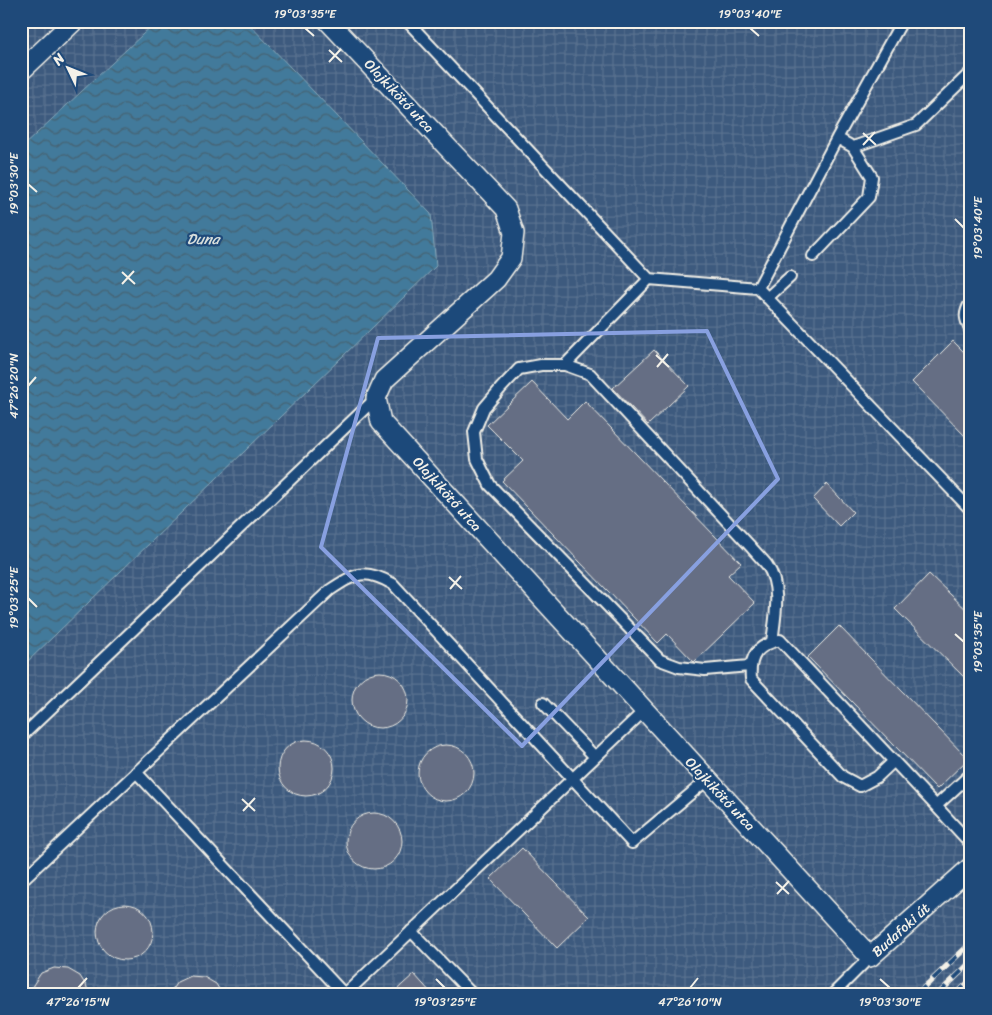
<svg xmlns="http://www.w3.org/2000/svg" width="992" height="1015" font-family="Sriracha,sans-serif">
<defs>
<pattern id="industrial-grid" width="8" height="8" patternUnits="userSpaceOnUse" patternTransform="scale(1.25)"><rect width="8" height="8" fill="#3e5a7e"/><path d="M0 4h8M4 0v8" fill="none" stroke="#5a7290"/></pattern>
<pattern id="water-waves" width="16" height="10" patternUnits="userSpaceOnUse" patternTransform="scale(1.25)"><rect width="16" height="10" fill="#427a9b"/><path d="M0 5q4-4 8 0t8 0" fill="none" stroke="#466170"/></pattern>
</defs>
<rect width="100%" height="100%" fill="#2d517c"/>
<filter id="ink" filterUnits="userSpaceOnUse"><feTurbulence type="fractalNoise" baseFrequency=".02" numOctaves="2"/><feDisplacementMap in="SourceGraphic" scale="10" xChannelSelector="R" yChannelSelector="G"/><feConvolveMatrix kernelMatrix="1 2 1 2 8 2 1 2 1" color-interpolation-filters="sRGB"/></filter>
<g filter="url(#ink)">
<path fill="url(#industrial-grid)" d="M 21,21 L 157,21 L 21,148 Z
M 246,21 L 971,21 L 971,994 L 21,994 L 21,671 L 25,664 L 431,214 Z"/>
<path fill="url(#water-waves)" stroke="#89aaba" d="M 157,21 L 246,21 L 431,214 L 436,266 L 25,664 L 21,671 L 21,148 Z"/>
<path fill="#656e84" stroke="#f4f1e8" d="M 953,341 L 971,359 L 971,442 L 912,382 Z
M 654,350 L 689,386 L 648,425 L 613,388 Z
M 532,382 L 567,419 L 585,401 L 741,563 L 728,575 L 755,603 L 694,662 L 667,634 L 658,643 L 502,481 L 523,461 L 487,425 Z
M 827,484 L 853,512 L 839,526 L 813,499 Z
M 929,574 L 971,614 L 971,679 L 968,681 L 895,609 Z
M 839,626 L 968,759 L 937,789 L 808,657 Z
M352 700a28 28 0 1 1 56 0a28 28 0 1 1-56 0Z
M278 768a28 28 0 1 1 56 0a28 28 0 1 1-56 0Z
M418 773a28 28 0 1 1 56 0a28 28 0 1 1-56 0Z
M346 841a28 28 0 1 1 56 0a28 28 0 1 1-56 0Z
M 522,848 L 589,917 L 557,948 L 490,879 Z
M97 932a28 28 0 1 1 56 0a28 28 0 1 1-56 0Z
M 54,968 L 68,969 L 80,976 L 87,987 L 87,994 L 31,994 L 33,985 L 41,973 Z
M 414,974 L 432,994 L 392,994 Z
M 190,976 L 204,977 L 216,984 L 222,994 L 169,994 L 177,982 Z"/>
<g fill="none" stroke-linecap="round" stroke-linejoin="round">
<defs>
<path id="lane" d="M 407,21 L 649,279 L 565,365
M 837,138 L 853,147 L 916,125 L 971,72
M 813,256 L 869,197 L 872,177 L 853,147
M 649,279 L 758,288 L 837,138 L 902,21
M 758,288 L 971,510
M 767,298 L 790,277
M 971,302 C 963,314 965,319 971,332
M 749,666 L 705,670 L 679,667 L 660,660 L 490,485 L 477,459 L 474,432 L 484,408 L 501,388 L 519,369 L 541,365 L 565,365 L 590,374 L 751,547 C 756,553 762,559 767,565 C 782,587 775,617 772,642
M 543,703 L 595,757
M 21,737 L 376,398
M 894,761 L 877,777 L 860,786 L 843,777 L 751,679 C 749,656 757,645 780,640 L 936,806
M 136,772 L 344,994
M 971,774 L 936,806 L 971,844
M 21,881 L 330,590 C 356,573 364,568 393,584 L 632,843 L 707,780
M 411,931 L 471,993 L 470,994
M 345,994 L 644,711
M 833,994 L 870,957"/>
<path id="street" d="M 328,21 L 506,209 L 514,233 L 511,258 L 496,279 L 384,380 L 376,398 L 381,422 L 870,957 L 971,867
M 21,71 L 74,21"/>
</defs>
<use href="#lane" stroke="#f4f1e8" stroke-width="14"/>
<use href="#street" stroke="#f4f1e8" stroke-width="22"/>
<use href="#lane" stroke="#1f4a7a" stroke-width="10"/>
<use href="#street" stroke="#1f4a7a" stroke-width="19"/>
<defs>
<path id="rail" d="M 917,994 L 971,943
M 938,994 L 971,962
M 956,994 L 971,980"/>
</defs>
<use href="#rail" stroke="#f4f1e8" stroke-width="5.5"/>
<use href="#rail" stroke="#1f4a7a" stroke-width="4" stroke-dasharray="11" stroke-linecap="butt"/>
</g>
</g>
<path fill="none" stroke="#88a0e0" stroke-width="4" stroke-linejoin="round" d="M 707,331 L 778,479 L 522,746 L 321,547 L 378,338 Z"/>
<path fill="none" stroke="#f4f1e8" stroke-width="2" d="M 305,28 L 314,36M 750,28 L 759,36M 329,50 L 342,62M 329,62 L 341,49M 863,133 L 876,145M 863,145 L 875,132M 28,184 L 37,192M 955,219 L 964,228M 122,272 L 135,284M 122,284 L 134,271M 656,355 L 669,367M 657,367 L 668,354M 28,386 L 36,377M 449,577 L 462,589M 450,589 L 461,576M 28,598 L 37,607M 955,634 L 964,642M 242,799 L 255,811M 243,811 L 255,798M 776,882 L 789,894M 777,894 L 789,881M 436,979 L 445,988M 880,979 L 890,988M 78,988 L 87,978M 690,988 L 698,978"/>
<g text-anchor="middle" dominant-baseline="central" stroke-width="4.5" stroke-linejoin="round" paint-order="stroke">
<g font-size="14" fill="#f4f1e8" stroke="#1f4a7a">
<text transform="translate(399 96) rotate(47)">Olajkikötő utca</text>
<text transform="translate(447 494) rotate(48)">Olajkikötő utca</text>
<text transform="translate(720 794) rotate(47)">Olajkikötő utca</text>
<text transform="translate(901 930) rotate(-42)">Budafoki út</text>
</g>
<g font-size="15" font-style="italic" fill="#d9dfdc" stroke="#1f4a7a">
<text x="203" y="239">Duna</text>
</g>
</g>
<rect width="992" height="1015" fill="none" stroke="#1f4a7a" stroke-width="55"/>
<g transform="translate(68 68) rotate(313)" stroke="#1f4a7a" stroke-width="4" paint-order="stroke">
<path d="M0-4L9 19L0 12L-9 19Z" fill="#f4f1e8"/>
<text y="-8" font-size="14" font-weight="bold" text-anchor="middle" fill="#f4f1e8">N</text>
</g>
<rect x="28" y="28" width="936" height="960" fill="none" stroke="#f4f1e8" stroke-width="2"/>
<g font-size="12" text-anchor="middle" fill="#f4f1e8">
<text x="305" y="18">19°03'35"E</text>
<text x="750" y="18">19°03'40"E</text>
<text transform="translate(14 184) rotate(-90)" y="4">19°03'30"E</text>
<text transform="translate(978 228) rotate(-90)" y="4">19°03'40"E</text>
<text transform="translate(14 386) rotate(-90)" y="4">47°26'20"N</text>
<text transform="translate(14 598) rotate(-90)" y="4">19°03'25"E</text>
<text transform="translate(978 642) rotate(-90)" y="4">19°03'35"E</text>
<text x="78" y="1006">47°26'15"N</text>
<text x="445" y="1006">19°03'25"E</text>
<text x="690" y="1006">47°26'10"N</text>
<text x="890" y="1006">19°03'30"E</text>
</g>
</svg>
